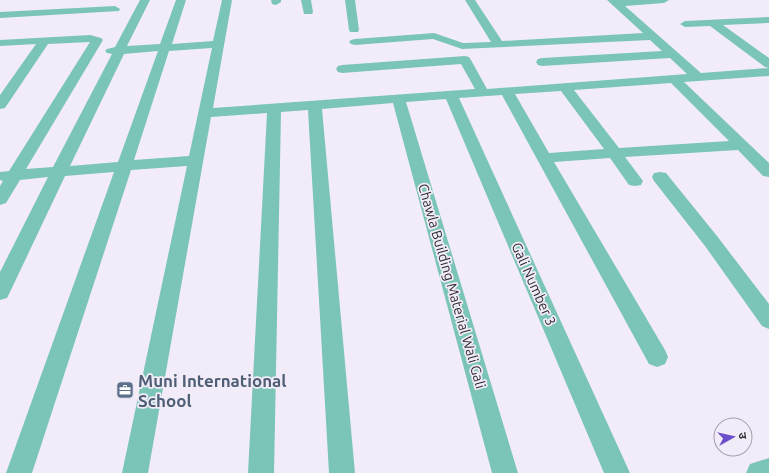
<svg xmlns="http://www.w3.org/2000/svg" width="769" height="473" font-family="Ubuntu,'Noto Sans Devanagari',sans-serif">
<rect width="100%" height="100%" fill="#f2ecf9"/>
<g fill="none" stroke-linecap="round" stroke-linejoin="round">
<path fill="#7bc5b7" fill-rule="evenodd" d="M 140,0 L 150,0 L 127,46 L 160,44 L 176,0 L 186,0 L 172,44 L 213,41 L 222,0 L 232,0 L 213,108 L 475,89 L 461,64 L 342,73 L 338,72 L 336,69 L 338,66 L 342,65 L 465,56 L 469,57 L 471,60 L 487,89 L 687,74 L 670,58 L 542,66 L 538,65 L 536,62 L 538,59 L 542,58 L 662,51 L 650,40 L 462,49 L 433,39 L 355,45 L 351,44 L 349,42 L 351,40 L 355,39 L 434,33 L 463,43 L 491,42 L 465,0 L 475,0 L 502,41 L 643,33 L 607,0 L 669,0 L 664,3 L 625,6 L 701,73 L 769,68 L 769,76 L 684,82 L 769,163 L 769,177 L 763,176 L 738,150 L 625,157 L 643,181 L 641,185 L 635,186 L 629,185 L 610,158 L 554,162 L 665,350 L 668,357 L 665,364 L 657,367 L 649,364 L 502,95 L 459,98 L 630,473 L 604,473 L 446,99 L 406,102 L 518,473 L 492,473 L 393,103 L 322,109 L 355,473 L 329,473 L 308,110 L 281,112 L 274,473 L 248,473 L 267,113 L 211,117 L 148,473 L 122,473 L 187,166 L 131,170 L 32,473 L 6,473 L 114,172 L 65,176 L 10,292 L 7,298 L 0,300 L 0,272 L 48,177 L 20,180 L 6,203 L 0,205 L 0,186 L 3,181 L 0,180 L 0,172 L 9,171 L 90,42 L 48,44 L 5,108 L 0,109 L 0,95 L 36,44 L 0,46 L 0,40 L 90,35 L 101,38 L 103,40 L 26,169 L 53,167 L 112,54 L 107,53 L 105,51 L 107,49 L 115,47 ZM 212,48 L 189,156 L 134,160 L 169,51 ZM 158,51 L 118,162 L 70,166 L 124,54 ZM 671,83 L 729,141 L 619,148 L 574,90 ZM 561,91 L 604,149 L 549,153 L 515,94 Z
M 271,0 L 281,0 L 281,2 L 276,5 L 272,4 Z
M 301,0 L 311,0 L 313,12 L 312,14 L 304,14 Z
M 345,0 L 355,0 L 359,30 L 358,32 L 350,32 L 349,30 Z
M 115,6 L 120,9 L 119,11 L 0,18 L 0,12 Z
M 769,17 L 769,23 L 723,25 L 769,58 L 769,68 L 765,67 L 710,26 L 685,27 L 680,24 L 685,21 Z
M 660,172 L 666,173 L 717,236 L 769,304 L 769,329 L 762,326 L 705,246 L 654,181 L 652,177 L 654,173 Z
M 769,458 L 769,473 L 746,473 L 750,464 Z"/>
</g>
<defs>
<symbol id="office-square" viewBox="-11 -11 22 22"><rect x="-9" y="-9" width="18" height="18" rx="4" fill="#5c6f8a" stroke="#f2ecf9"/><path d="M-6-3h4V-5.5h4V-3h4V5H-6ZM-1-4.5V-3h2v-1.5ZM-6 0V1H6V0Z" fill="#fff"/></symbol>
</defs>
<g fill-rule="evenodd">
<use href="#office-square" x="115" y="380" width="20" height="20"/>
</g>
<g text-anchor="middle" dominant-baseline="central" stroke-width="3.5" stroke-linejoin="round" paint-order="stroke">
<g font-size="14" fill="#2f2c31" stroke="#f2ecf9">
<text transform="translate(534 284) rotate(66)">Gali Number 3</text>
<text transform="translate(452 286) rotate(74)">Chawla Building Material Wali Gali</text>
</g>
<g font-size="17" font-weight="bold" fill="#4e5e75" stroke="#f2ecf9" text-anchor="start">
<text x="138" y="380">Muni International<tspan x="138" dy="20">School</tspan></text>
</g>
</g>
<g transform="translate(733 437) rotate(82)"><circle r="19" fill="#f2ecf9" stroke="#a49fa9"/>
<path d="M0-3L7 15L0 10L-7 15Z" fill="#6d50c9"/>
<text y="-6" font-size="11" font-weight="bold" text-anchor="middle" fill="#2f2c31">उ</text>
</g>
</svg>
